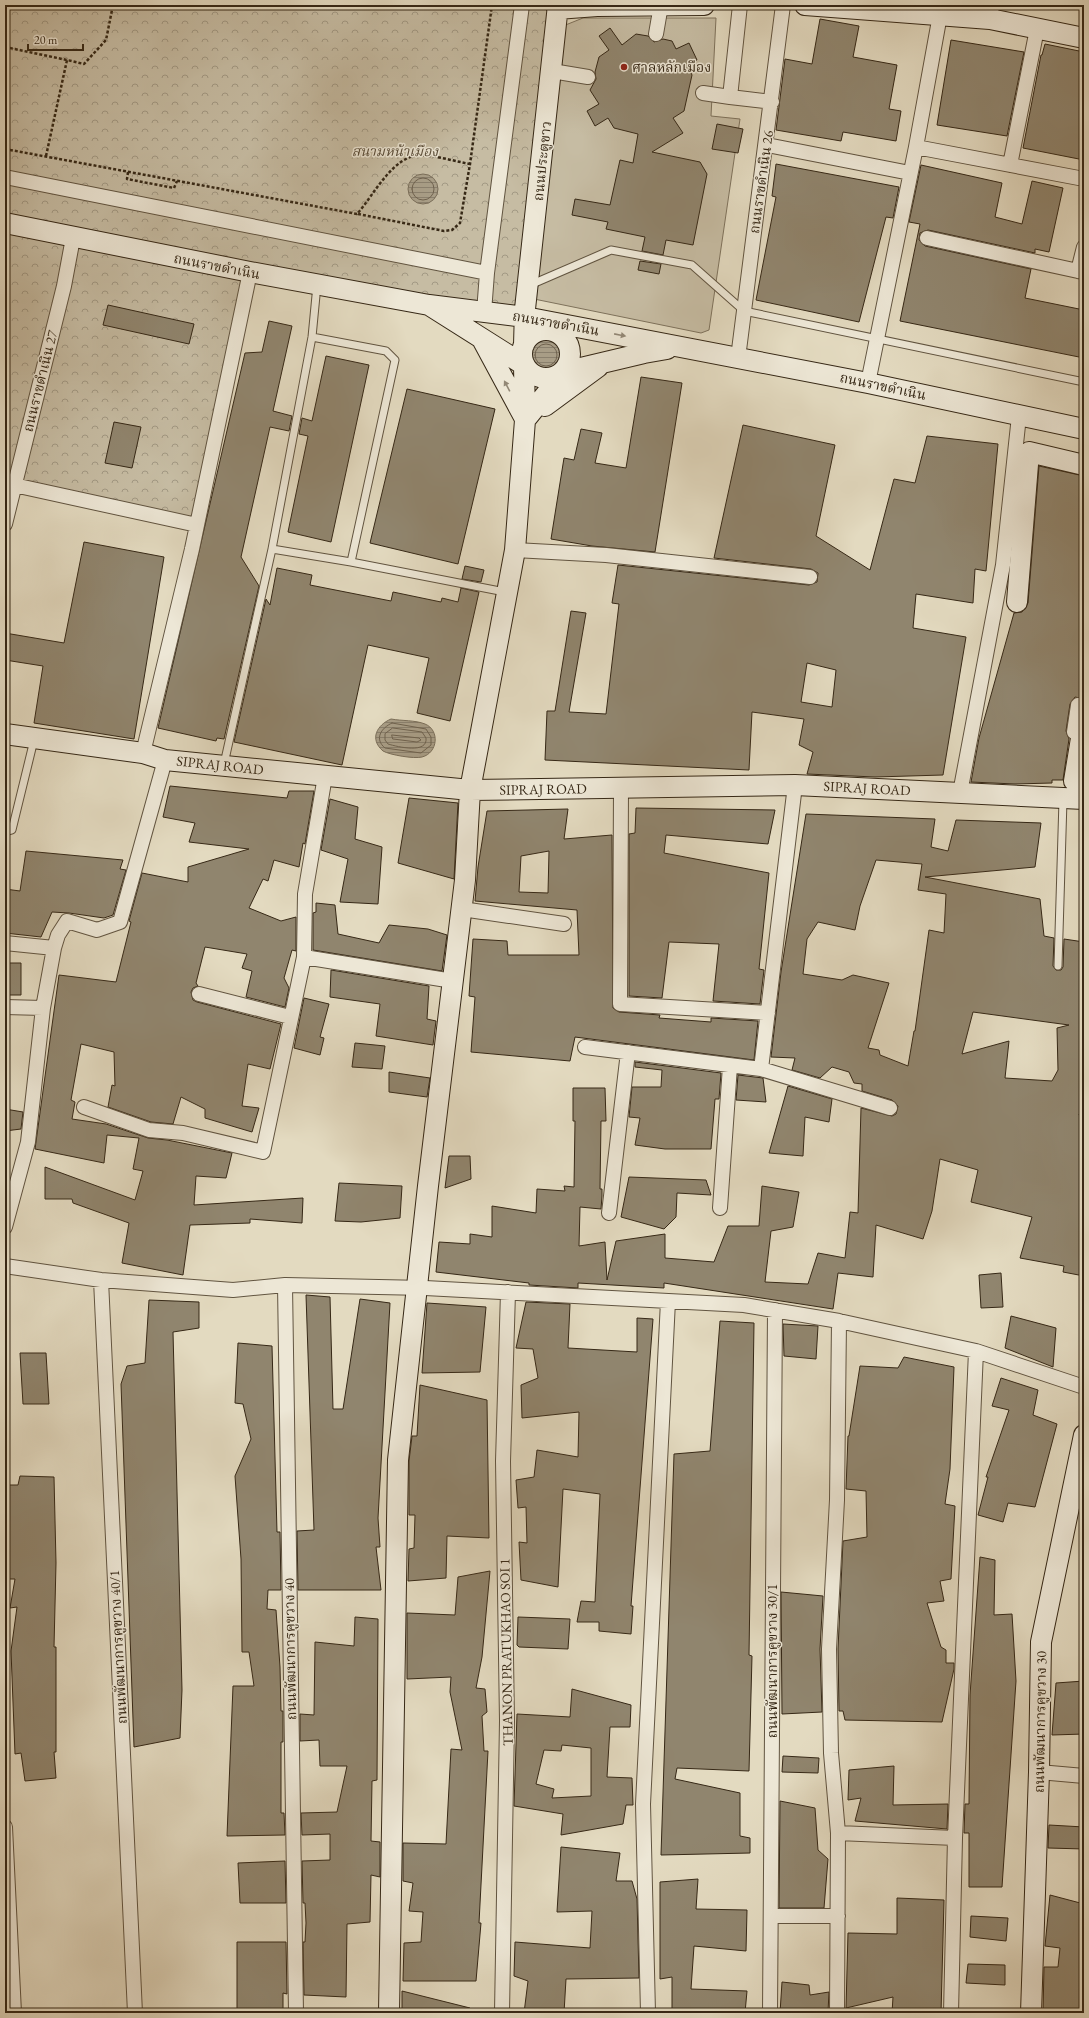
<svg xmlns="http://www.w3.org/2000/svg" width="1089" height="2018" font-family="'EB Garamond','Noto Serif Thai',serif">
<defs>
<pattern id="forest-crowns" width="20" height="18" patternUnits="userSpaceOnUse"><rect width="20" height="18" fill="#c6bca3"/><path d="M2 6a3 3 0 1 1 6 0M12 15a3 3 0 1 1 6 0" fill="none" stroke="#a29984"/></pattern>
<pattern id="water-rules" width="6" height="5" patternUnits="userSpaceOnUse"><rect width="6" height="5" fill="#a89d86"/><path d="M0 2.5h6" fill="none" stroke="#8a806d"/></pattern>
</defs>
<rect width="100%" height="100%" fill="#e3dac0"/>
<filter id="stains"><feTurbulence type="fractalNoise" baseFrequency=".005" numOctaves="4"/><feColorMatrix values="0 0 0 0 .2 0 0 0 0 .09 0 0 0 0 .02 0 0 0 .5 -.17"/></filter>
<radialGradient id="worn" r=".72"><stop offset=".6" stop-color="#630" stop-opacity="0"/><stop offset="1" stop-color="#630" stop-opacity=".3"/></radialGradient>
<path fill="#c6bca3" stroke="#7e725c" d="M 583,18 L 716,18 L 711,116 L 740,119 L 709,330 L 701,333 L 534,299 L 563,26 Z"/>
<path fill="url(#forest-crowns)" stroke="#7e725c" d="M 5,5 L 558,5 L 525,317 L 250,272 L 197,525 L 14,485 L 5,485 Z"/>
<path fill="url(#water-rules)" stroke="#7a6e59" d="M408 189a15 15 0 1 1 30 0a15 15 0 1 1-30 0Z
M531 355a15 15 0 1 1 30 0a15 15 0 1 1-30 0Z
M 391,719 C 402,721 415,720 425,724 C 440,730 438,753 422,757 C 414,759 390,755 383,751 C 369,739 377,725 391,719 Z"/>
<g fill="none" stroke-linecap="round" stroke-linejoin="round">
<path stroke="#6f624e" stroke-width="1" d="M412 189a11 11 0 1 1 22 0a11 11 0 1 1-22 0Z
M535 355a11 11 0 1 1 22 0a11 11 0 1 1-22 0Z
M 392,723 L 426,729 L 431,737 L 431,745 L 421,753 L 385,748 C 374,739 381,728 392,723 Z
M 393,728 L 422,732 L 426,738 C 428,754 398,747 388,744 L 385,740 L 385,734 Z
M 392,735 L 419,738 L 421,740 L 417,742 L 393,739 Z"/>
</g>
<path fill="#90856e" stroke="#362816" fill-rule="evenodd" d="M 820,19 L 859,26 L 853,57 L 897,65 L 889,109 L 901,111 L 896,141 L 843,132 L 841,141 L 776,130 L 785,59 L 812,64 Z
M 610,28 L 622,45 L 636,34 L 648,36 L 654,42 L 663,39 L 672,41 L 676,49 L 689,43 L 697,60 L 687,65 L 692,75 L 684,111 L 673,118 L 683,133 L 652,152 L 700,162 L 707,174 L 693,245 L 666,240 L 663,255 L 642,251 L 645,237 L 606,229 L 608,222 L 572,215 L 575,199 L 610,205 L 620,160 L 633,163 L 638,134 L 614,128 L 608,118 L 595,126 L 587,111 L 599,104 L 590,90 L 596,79 L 595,72 L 599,57 L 609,50 L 599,36 Z
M 951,40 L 1024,52 L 1007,136 L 937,125 Z
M 1045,44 L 1084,52 L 1084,160 L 1023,148 L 1041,55 L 1042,55 Z
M 717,124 L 743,129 L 738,153 L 712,149 Z
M 776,164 L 899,187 L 893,218 L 886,217 L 859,322 L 756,300 L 776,197 L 772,196 Z
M 921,165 L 1002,183 L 995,217 L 1022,224 L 1032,181 L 1063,188 L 1049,252 L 1035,249 L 1035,253 L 928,230 L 920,233 L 919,240 L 925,246 L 1031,269 L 1025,298 L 1084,310 L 1084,358 L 900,321 L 920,224 L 909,222 Z
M 640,261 L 661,264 L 659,274 L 638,270 Z
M 108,305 L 194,324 L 189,344 L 103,325 Z
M 269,321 L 292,326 L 273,411 L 292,416 L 289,431 L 270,427 L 241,557 L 259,586 L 224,739 L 217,738 L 216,741 L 158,728 L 245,353 L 262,352 Z
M 326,356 L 369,365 L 331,542 L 288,532 L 308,436 L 299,434 L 302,418 L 312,421 Z
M 641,377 L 682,383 L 655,552 L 592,546 L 551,539 L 564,458 L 574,460 L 581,429 L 602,433 L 595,463 L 626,468 Z
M 407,389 L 495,409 L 458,564 L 370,543 Z
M 114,422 L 141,427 L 132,468 L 105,463 Z
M 743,425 L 835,445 L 816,536 L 870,570 L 894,479 L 915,483 L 927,436 L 998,444 L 986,571 L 975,569 L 973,603 L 916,594 L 913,628 L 966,637 L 943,775 L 875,777 L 807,774 L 813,752 L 799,745 L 804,719 L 752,712 L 749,770 L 545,760 L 547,711 L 555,711 L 571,611 L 586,613 L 569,712 L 606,714 L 619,604 L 612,603 L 618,565 L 809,585 L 817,582 L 818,573 L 811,569 L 714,558 ZM 807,663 L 836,670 L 832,707 L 801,702 Z
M 1039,466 L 1084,476 L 1084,699 L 1075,697 L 1070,704 L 1066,731 L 1069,739 L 1063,780 L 1052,780 L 1052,783 L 1015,784 L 971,782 L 979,738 L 1014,613 L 1022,612 L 1028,603 Z
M 84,542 L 164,557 L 134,739 L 34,723 L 43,666 L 5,660 L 5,633 L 64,643 Z
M 465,566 L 484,570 L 481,582 L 462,579 Z
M 277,568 L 312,575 L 310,585 L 391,601 L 393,592 L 441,602 L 442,598 L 458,602 L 461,588 L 479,592 L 450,721 L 417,713 L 429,658 L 368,645 L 342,765 L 234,742 L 266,599 L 270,605 Z
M 170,786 L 287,798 L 289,791 L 314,791 L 305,844 L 303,843 L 299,867 L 274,860 L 268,881 L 263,879 L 249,908 L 281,921 L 296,917 L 296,951 L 292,950 L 284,978 L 289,988 L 285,1007 L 246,997 L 252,971 L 242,968 L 247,954 L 205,947 L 196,983 L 198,986 L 193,988 L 191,992 L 193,1000 L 197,1002 L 281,1024 L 270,1069 L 248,1064 L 242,1106 L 259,1108 L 252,1132 L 205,1118 L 205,1109 L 181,1097 L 173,1124 L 151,1122 L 108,1107 L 112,1085 L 115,1086 L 114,1052 L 81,1044 L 71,1100 L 75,1102 L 72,1119 L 106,1124 L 148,1138 L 167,1140 L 232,1153 L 226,1178 L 196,1176 L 194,1205 L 303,1198 L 302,1223 L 250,1219 L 250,1223 L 190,1225 L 183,1275 L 122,1263 L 129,1223 L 73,1203 L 72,1199 L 45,1199 L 45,1167 L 135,1200 L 143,1171 L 133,1169 L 139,1138 L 107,1135 L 104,1163 L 35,1149 L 59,975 L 116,982 L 131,922 L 129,921 L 142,873 L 188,882 L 188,867 L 249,849 L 189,842 L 195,823 L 163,817 Z
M 409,798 L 458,803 L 454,879 L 398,863 Z
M 330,799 L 358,807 L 355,839 L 382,847 L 378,904 L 340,902 L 348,859 L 321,850 Z
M 636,808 L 775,810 L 768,844 L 666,835 L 664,853 L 769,873 L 759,969 L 764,970 L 760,1004 L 713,1001 L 719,944 L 669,942 L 662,998 L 629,996 L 629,834 L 635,833 Z
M 568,809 L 564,839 L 612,835 L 613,1008 L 619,1012 L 660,1015 L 659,1018 L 711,1022 L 711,1018 L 758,1021 L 754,1060 L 575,1037 L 570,1061 L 471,1052 L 475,997 L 469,996 L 473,939 L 507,941 L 508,955 L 579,955 L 577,910 L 475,901 L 478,867 L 487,811 ZM 549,851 L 548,893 L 519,892 L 521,856 Z
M 806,814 L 935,819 L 931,847 L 948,851 L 956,820 L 1041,823 L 1035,867 L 925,877 L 1040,899 L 1044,936 L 1054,938 L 1053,966 L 1056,970 L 1061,970 L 1063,967 L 1064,939 L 1084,942 L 1084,1112 L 1079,1114 L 1084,1130 L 1084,1276 L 1063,1272 L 1064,1266 L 1020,1258 L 1032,1217 L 971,1202 L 978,1170 L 940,1159 L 932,1211 L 923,1239 L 876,1225 L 873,1277 L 838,1273 L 833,1309 L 664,1283 L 664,1288 L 578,1283 L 578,1288 L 529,1285 L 529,1283 L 436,1272 L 439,1242 L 470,1244 L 470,1234 L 492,1237 L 492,1206 L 536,1213 L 537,1189 L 565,1191 L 564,1186 L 574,1187 L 575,1121 L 573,1121 L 573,1088 L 605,1088 L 606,1121 L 601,1121 L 600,1189 L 602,1189 L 602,1196 L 601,1209 L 580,1207 L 579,1246 L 605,1242 L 607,1280 L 616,1241 L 665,1234 L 665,1258 L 714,1262 L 728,1226 L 759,1226 L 762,1186 L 799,1192 L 793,1227 L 771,1231 L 765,1282 L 808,1284 L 818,1253 L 845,1258 L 850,1212 L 858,1213 L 861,1108 L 892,1116 L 896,1114 L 898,1106 L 892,1100 L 862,1091 L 862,1084 L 854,1083 L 849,1072 L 832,1067 L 820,1078 L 792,1070 L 795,1058 L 771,1057 L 781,972 ZM 876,860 L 922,864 L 918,890 L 946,894 L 944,933 L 929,930 L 915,1031 L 914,1031 L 908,1066 L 880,1055 L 879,1050 L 868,1048 L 889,983 L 853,975 L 842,980 L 803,974 L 807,939 L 818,922 L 855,930 L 860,906 ZM 973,1012 L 1069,1025 L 1057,1028 L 1058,1070 L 1052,1081 L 1005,1078 L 1009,1041 L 962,1054 Z
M 26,851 L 123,860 L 120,869 L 126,870 L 113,915 L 104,918 L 69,913 L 52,912 L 41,937 L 5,933 L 5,889 L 20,891 Z
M 316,903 L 335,905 L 338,934 L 379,943 L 389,925 L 428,929 L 447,935 L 442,971 L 313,950 L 313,913 L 316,912 Z
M 5,963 L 21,963 L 21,995 L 5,995 Z
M 331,970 L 429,986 L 427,1019 L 436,1021 L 433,1045 L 376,1036 L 380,1004 L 330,997 Z
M 304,998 L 329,1004 L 320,1037 L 324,1038 L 320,1055 L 294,1048 Z
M 355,1043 L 385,1046 L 382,1069 L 352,1067 Z
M 635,1062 L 721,1073 L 719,1099 L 715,1099 L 711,1149 L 665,1149 L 635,1145 L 640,1118 L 629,1117 L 632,1087 L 661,1087 L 662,1070 L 635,1067 Z
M 389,1072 L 430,1078 L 427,1097 L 389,1092 Z
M 738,1075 L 763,1078 L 766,1102 L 736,1100 Z
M 788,1086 L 832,1099 L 829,1122 L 805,1117 L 803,1156 L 769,1153 Z
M 5,1109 L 23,1112 L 21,1129 L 5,1131 Z
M 449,1156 L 470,1156 L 471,1179 L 445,1188 Z
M 629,1177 L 706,1180 L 711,1195 L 677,1193 L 676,1217 L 664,1229 L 621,1217 Z
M 339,1183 L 402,1186 L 400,1218 L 361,1222 L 335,1221 Z
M 1001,1273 L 1003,1307 L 981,1308 L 979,1275 Z
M 306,1295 L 330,1297 L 333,1409 L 343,1409 L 360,1299 L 390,1303 L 378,1518 L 380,1547 L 376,1547 L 381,1590 L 298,1590 L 297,1531 L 314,1530 Z
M 149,1300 L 199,1302 L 199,1328 L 173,1332 L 182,1690 L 180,1738 L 134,1747 L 121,1384 L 127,1366 L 145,1363 Z
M 526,1302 L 570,1304 L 568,1348 L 637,1352 L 637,1318 L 653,1319 L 631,1606 L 633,1606 L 631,1634 L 599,1631 L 599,1622 L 577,1622 L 581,1601 L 595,1602 L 600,1494 L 563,1489 L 558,1587 L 521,1580 L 519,1542 L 527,1543 L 526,1507 L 518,1508 L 516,1480 L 534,1477 L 537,1450 L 578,1457 L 579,1412 L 522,1418 L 521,1385 L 538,1378 L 533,1349 L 516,1348 Z
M 427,1303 L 486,1307 L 480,1372 L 422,1373 Z
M 1011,1316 L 1056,1328 L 1053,1367 L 1005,1348 Z
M 720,1321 L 754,1323 L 749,1655 L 752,1656 L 749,1771 L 677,1768 L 675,1779 L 740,1793 L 740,1836 L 750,1838 L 750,1853 L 661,1855 L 674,1454 L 710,1451 Z
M 783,1324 L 818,1326 L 816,1359 L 784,1356 Z
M 238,1343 L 272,1346 L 277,1532 L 280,1532 L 281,1590 L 268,1590 L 267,1609 L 276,1610 L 280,1667 L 281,1711 L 283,1711 L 283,1742 L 281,1742 L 281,1813 L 284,1813 L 285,1835 L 227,1836 L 233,1686 L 254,1686 L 249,1652 L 242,1652 L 241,1559 L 235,1476 L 251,1439 L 243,1404 L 235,1403 Z
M 20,1353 L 46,1353 L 49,1404 L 23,1404 Z
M 904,1357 L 954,1367 L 950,1469 L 945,1504 L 955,1506 L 951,1579 L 940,1581 L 944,1601 L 927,1603 L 941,1647 L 946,1650 L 946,1663 L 954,1663 L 954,1669 L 942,1722 L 845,1720 L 843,1711 L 839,1711 L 838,1649 L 843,1541 L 867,1537 L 866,1491 L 846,1489 L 848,1436 L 849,1436 L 860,1366 L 898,1368 Z
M 1001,1378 L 1038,1390 L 1033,1415 L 1057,1424 L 1035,1507 L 1008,1503 L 1003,1522 L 978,1515 L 988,1477 L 986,1477 L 1009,1410 L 992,1406 Z
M 420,1385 L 487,1400 L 489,1538 L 447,1536 L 446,1578 L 408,1581 L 409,1549 L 414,1548 L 415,1515 L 409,1515 L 409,1461 L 412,1436 L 417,1436 Z
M 20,1476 L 54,1477 L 56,1563 L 54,1647 L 56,1647 L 56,1752 L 54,1752 L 56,1778 L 25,1781 L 21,1753 L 15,1754 L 11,1651 L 17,1607 L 10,1608 L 15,1579 L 5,1579 L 5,1485 L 18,1485 Z
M 980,1557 L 995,1560 L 994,1615 L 1012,1614 L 1016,1681 L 1002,1887 L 969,1887 L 969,1833 L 964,1833 L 965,1804 L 969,1804 L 970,1695 Z
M 490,1571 L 482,1657 L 476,1688 L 485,1689 L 487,1712 L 482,1716 L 484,1751 L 488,1751 L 479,1923 L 481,1923 L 476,1981 L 403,1981 L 404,1943 L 421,1942 L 423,1912 L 409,1911 L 413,1883 L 403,1881 L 403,1843 L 446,1844 L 451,1749 L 462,1750 L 450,1692 L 451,1677 L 407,1679 L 407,1613 L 455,1615 L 458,1577 Z
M 781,1592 L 823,1596 L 820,1649 L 822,1712 L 782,1714 Z
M 355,1617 L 378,1619 L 377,1780 L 372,1781 L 371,1841 L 380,1842 L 380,1877 L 371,1875 L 370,1922 L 347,1924 L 346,1997 L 304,1995 L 303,1942 L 305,1942 L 306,1923 L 305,1903 L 303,1903 L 302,1861 L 330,1860 L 330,1834 L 302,1835 L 301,1813 L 337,1812 L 347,1766 L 320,1766 L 319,1740 L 300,1741 L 300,1714 L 314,1715 L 315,1642 L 354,1646 Z
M 518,1617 L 570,1619 L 568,1649 L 519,1647 L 517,1645 Z
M 1084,1681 L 1084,1734 L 1052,1735 L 1056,1683 Z
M 572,1689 L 631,1705 L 630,1727 L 610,1727 L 607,1777 L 632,1778 L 633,1805 L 626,1805 L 623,1824 L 561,1835 L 563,1814 L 514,1806 L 517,1714 L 570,1717 ZM 562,1745 L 591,1748 L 591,1796 L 552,1798 L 554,1789 L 536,1784 L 544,1750 L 561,1751 Z
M 783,1756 L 819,1758 L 818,1773 L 782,1772 Z
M 894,1766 L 893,1805 L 948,1804 L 947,1829 L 855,1821 L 861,1798 L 848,1800 L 849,1770 Z
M 780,1801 L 815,1808 L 818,1850 L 828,1859 L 824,1908 L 779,1908 Z
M 1049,1825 L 1084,1827 L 1084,1849 L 1048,1848 Z
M 561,1847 L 620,1853 L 616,1881 L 632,1881 L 637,1899 L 639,1978 L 566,1979 L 564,2013 L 524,2013 L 528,1981 L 514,1976 L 515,1942 L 590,1948 L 592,1911 L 557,1912 Z
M 285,1861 L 286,1903 L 240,1903 L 238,1863 Z
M 698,1879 L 696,1909 L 747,1910 L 746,1951 L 694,1946 L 691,1989 L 747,1991 L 745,2013 L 672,2013 L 672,1977 L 660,1979 L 660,1882 Z
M 1050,1895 L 1084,1904 L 1084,2013 L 1043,2013 L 1044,1967 L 1058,1967 L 1060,1948 L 1045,1946 Z
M 897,1898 L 944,1900 L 941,2013 L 892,2013 L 893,1997 L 846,2008 L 848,1933 L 897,1934 Z
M 971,1916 L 1008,1918 L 1006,1941 L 970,1937 Z
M 237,1942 L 286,1942 L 287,1994 L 283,1993 L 283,2013 L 237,2013 Z
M 968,1964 L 1005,1965 L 1005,1985 L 966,1983 Z
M 782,1982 L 809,1985 L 810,1995 L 829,1992 L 828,2012 L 780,2013 Z
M 402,1991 L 470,2008 L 470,2013 L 402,2013 Z"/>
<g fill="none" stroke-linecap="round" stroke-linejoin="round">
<defs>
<path id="lane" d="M 317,285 L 312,337 L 272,549 L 351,562 L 505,592
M 530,285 L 611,250 L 692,265 L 744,311 L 1084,382
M 312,337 L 386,351 L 395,360 L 351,562
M 224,764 L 272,549
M 5,832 L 12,830 L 34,740
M 1058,966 L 1063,800"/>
<path id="street" d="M 740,5 L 730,97 L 772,102
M 990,19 L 992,5
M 656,34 L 661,5
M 552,71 L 588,77
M 703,93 L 730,97
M 767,145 L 910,173
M 916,147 L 1084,179
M 1010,165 L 1037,29
M 5,177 L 487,273
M 927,238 L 1078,271
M 1084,247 L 1078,271 L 1084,272
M 484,312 L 487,273 L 522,5
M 738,358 L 783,5
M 868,383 L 916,147 L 940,15
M 14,485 L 197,525
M 5,524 L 64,286 L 73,238
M 515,550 L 606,555 L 810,577
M 1074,732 L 1078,705
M 143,753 L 192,549 L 250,272
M 621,788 L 620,1004 L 768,1013
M 960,793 L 1003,565 L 1019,416
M 462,909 L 564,924
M 5,943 L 54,948
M 304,957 L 453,981
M 199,994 L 290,1017
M 5,1007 L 43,1008
M 585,1047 L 761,1069 L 890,1108
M 761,1069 L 795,785
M 84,1107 L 149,1130 L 183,1133 L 263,1152 L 304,957 L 305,894 L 325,776
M 720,1208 L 730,1066
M 609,1213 L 628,1052
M 5,1227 L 28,1142 L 43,1008 L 54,948 L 58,935 L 67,921 L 97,930 L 120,922 L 165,760
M 5,1266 L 101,1280 L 233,1290 L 285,1285 L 425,1288 L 744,1305 L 839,1321 L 976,1351 L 1084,1387
M 101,1280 L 135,2013
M 285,1285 L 296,2013
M 1039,1772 L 1084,1776
M 5,1827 L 14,2013
M 838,1833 L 955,1838
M 772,1916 L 838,1916
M 502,2013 L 507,1721 L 503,1461 L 508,1292
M 648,2013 L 643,1804 L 668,1301
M 770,2013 L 775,1310
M 837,2013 L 838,1833 L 831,1753 L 829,1649 L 837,1500 L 839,1321
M 951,2013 L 955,1838 L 976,1351"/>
<path id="secondary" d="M 805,5 L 990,19 L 1084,38
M 557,9 L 597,6 L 704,5
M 5,223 L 250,272 L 429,305 L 525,317 L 868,383 L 1084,429
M522 354a24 24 0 1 1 48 0a24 24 0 1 1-48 0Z
M 482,339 L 524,417
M 524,345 L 525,309 L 558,5
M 545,406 L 598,367
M 525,420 L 564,372 L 644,353 L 667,349
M 1017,602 L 1029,452 L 1084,465
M 1084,720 L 1074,781 L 1084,781
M 5,734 L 143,753 L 165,760 L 470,790 L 795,785 L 1084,799
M 389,2013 L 398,1460 L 428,1186 L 465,880 L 470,790 L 515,550 L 525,420 L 524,365 L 429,305
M 1031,2013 L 1039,1772 L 1041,1642 L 1084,1435"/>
</defs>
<use href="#lane" stroke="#615440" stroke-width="9"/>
<use href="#street" stroke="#615440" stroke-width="16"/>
<use href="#secondary" stroke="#362816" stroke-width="22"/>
<path stroke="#362816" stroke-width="2.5" stroke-dasharray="3 2" stroke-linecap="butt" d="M 5,47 L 67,60
M 5,149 L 357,214 C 374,195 393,155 421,155 C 437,156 454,161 470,164
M 46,156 L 67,60 L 84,64 L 106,40 L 113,5
M 128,172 L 127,179 L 174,188 L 177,181
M 358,214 L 444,231 L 452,230 L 460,223 L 470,164 L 492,5"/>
<use href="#lane" stroke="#ede7d6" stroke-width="7"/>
<use href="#street" stroke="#ede7d6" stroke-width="14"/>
<use href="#secondary" stroke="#ede7d6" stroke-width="20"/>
</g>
<defs><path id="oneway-solid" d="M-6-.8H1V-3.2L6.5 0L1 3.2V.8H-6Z"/></defs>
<g fill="#928876">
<use href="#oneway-solid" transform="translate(620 335) rotate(11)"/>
<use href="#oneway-solid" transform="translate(507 386) rotate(-118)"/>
</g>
<circle fill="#8f2418" stroke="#ede7d6" stroke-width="1.5" cx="624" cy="67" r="4"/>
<g text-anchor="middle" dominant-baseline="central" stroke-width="3" stroke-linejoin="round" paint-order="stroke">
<g font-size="14" fill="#362816" stroke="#ede7d6" text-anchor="start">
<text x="632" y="67">ศาลหลักเมือง</text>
</g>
<g font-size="14" font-style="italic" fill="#5a4d39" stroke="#ede7d6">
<text x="395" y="151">สนามหน้าเมือง</text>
</g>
<g font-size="14" fill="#362816" stroke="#ede7d6">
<text transform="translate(542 161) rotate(-84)">ถนนประตูขาว</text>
<text transform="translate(761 182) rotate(-82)">ถนนราขดำเนิน 26</text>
<text transform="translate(217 266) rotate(11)">ถนนราขดำเนิน</text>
<text transform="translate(556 323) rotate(10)">ถนนราขดำเนิน</text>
<text transform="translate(40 381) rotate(-76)">ถนนราขดำเนิน 27</text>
<text transform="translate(883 386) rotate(12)">ถนนราขดำเนิน</text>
<text transform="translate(220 765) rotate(6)">SIPRAJ ROAD</text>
<text transform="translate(867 788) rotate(3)">SIPRAJ ROAD</text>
<text transform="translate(543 789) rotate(-1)">SIPRAJ ROAD</text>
<text transform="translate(118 1647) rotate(-93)">ถนนพัฒนาการคูขวาง 40/1</text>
<text transform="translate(290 1649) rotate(-91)">ถนนพัฒนาการคูขวาง 40</text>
<text transform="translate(506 1652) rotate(-91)">THANON PRATUKHAO SOI 1</text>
<text transform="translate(772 1661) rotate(-90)">ถนนพัฒนาการคูขวาง 30/1</text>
<text transform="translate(1040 1722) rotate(-89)">ถนนพัฒนาการคูขวาง 30</text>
</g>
</g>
<rect width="1089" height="2018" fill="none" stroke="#e3dac0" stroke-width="20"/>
<rect x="6" y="6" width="1077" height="2006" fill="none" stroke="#362816" stroke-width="2"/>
<rect x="10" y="10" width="1069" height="1998" fill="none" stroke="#362816"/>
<path d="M28 44v6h55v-6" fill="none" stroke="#362816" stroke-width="2"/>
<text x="34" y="44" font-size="12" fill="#362816" stroke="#ede7d6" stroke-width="3" paint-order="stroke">20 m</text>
<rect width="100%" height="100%" filter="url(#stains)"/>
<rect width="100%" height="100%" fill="url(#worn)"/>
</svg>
